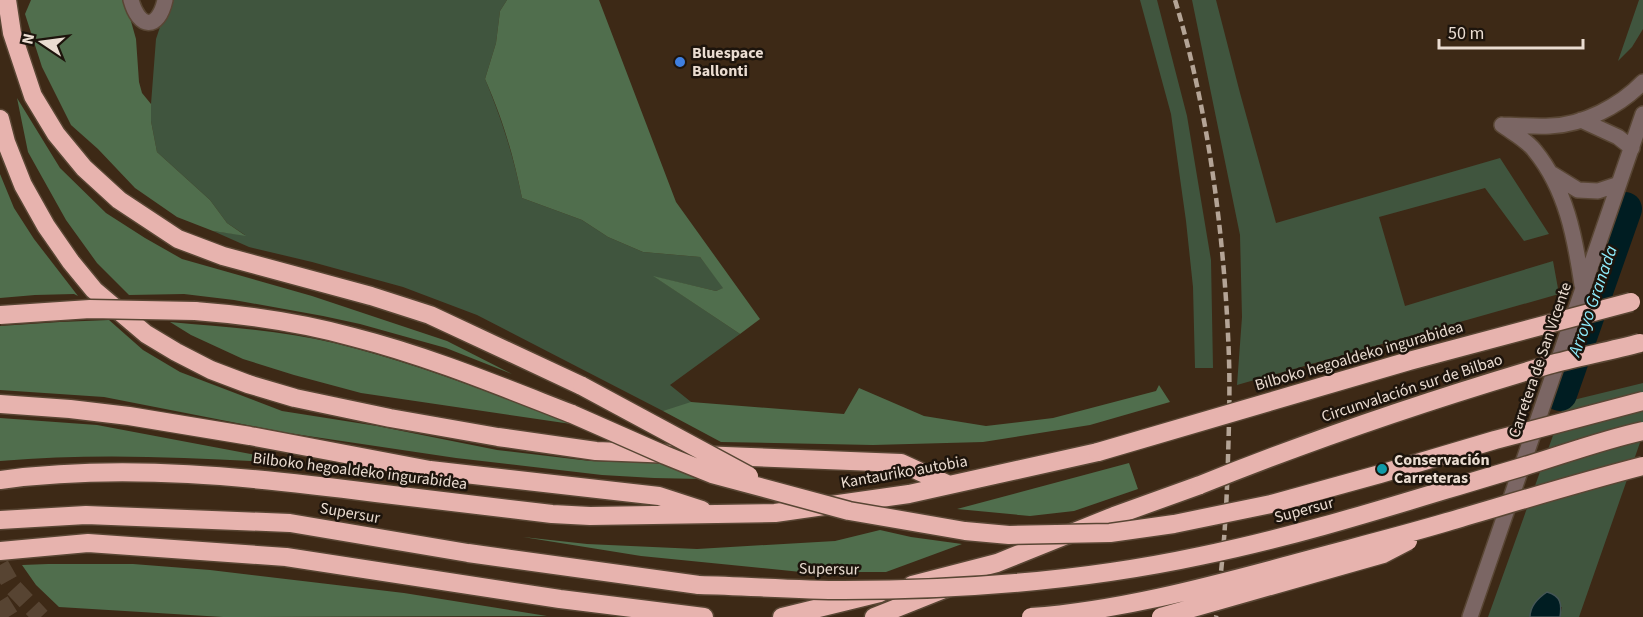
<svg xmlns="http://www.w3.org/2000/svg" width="1643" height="617" font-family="'Source Sans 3',sans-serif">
<rect width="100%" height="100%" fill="#3d2916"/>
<path fill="#40553e" d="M 169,0 L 507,0 L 500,11 L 496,43 L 485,79 C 502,120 513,154 522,198 L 582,220 L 608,237 L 643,252 L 700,257 L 724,288 L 716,291 L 655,277 L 740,334 L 670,385 L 706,414 L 663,411 L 477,315 L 403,287 L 312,262 L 249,247 L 213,231 L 245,235 L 227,223 L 210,200 L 157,152 L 151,121 L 151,104 L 156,39 Z
M 1140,0 L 1157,0 L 1187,116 L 1211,260 L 1213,368 L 1195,368 L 1193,287 L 1186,221 L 1171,114 Z
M 1192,0 L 1216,0 L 1240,93 L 1276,223 L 1500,158 L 1549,234 L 1524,241 L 1485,188 L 1379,217 L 1405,306 L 1553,261 L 1559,294 L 1237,385 L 1242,317 L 1240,235 Z
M 1639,0 L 1643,0 L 1643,29 L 1632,47 L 1618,61 Z
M 1643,383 L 1643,434 L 1579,617 L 1560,617 L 1562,607 L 1530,612 L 1530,617 L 1488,617 L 1565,402 Z"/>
<path fill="#506e4d" d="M 31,0 L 125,0 L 136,39 L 139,82 L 142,93 L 151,104 L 151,121 L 157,152 L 210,200 L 227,223 L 246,236 L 213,231 L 177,217 L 135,188 L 98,149 L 71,125 L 42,67 L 25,14 Z
M 507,0 L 599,0 L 676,202 L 760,319 L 740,334 L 653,276 L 716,291 L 723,288 L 700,257 L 643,252 L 608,237 L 582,220 L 522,198 C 513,154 503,120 485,79 L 496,43 L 500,11 Z
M 17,98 L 60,168 L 106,213 L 145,238 L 182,259 L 312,296 L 447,341 L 512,374 L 446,348 L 360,324 L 323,316 L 234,300 L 184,294 L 129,295 L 97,263 L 66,220 L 28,152 Z
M 0,174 L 14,208 L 34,239 L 78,296 L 74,294 L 35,295 L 0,298 Z
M 109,320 L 143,350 L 180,372 L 282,411 L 377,426 L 497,450 L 590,461 L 667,463 L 701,479 L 654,478 L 602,475 L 456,458 L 288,433 L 104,397 L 0,390 L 0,326 L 60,322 Z
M 170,322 C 224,327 281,330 334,343 C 417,363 497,396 578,425 L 361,393 L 294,375 L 243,359 L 191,335 Z
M 1159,385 L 1170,402 L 1090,425 L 983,442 L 873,445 L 721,442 L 663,411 L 691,402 L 844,414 L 859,388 L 924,416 L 986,426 L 1053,418 L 1156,391 Z
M 0,418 L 97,425 L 304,464 C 202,458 102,452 0,461 Z
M 1129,463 L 1138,489 L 1074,511 L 1030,516 L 957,509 Z
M 880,530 L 911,537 L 962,544 L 886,572 L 801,572 L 641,556 L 523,537 L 587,544 L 697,549 L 835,541 Z
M 48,564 L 133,564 L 210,570 L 404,593 L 547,616 L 223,617 L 59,607 L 36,585 L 22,565 Z"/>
<path fill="#001d22" stroke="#465656" stroke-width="1.5" d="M 1547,592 C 1561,596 1562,604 1560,617 L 1530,617 C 1530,606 1538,598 1547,592 Z"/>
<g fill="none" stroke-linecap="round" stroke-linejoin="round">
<path stroke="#001d22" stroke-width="34" d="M 1560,394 L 1625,209"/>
<path stroke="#574432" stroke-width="18" stroke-dasharray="18 9" stroke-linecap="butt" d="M 0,565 L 12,586 L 41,617
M 0,601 L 10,617"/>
<defs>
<path id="minor" d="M 131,0 C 139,29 158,31 165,0
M 1581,120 L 1618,137 L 1632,148
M 1502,125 C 1513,133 1527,140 1535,151 C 1566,189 1575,237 1582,285
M 1502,125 C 1518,125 1534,127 1550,126 C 1583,125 1620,106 1643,82
M 1552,174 L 1578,190 L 1598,191 L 1619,184
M 1470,617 L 1643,114"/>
<path id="highway" d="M 7,0 L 12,33 L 33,96 L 56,134 L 84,168 L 119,200 L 178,239 L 223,256 L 371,296 L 430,315 L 582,386
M 0,119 L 6,142 L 23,185 L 46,226 L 71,262 L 94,290 L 146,334 L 176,352 L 211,370 L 248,384 L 295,398 L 390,418 L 498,437 L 596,451 L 901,463 L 949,485
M 195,311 C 248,315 302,323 353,337 C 428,356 500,386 572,414
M 0,404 L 70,409 L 129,416 L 250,436 L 430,470 L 659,496 L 702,510
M 0,480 C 125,463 252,477 376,493 C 435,500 494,507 552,514 L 590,516 L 775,513 L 909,494 L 1098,452
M 0,520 L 86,515 L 290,523 L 468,553 L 699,585
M 0,551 L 88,543 L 286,557 L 560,599 L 704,617
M 912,585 L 997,563 L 1114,516 L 1200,485
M 782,617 L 880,593
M 874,617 L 947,588"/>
</defs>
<use href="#minor" stroke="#594634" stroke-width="18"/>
<use href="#highway" stroke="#594634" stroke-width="21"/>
<use href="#minor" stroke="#7b6664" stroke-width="15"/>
<use href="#highway" stroke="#e7b3ae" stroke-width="18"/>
<path stroke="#b4a496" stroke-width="4.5" stroke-dasharray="9 4.5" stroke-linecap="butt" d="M 1175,0 C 1209,112 1225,241 1229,359 C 1230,392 1229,425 1228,458 C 1227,496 1225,534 1221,572 C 1220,587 1219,602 1216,617"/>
<defs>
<path id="highway-bridge" d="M 0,315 L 90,309 L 195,311
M 582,386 L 749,476
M 572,414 L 665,455 L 712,474 L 849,511 L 965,531 L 1009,535 L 1110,533 L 1174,524 L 1271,504 L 1380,474 L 1495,440 L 1643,401
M 1098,452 L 1409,361 L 1631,302
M 1200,485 C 1314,439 1429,400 1548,365 C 1578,357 1610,351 1640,343
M 699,585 C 747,586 796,590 844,590 C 964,590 1083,581 1200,556 C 1309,534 1416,498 1522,467 C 1562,455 1602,440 1643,431
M 1031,617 C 1116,611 1203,588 1285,566 C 1339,551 1393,538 1447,522 C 1512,503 1577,483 1643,466
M 1161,617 L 1383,554 L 1408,541"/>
</defs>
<use href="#highway-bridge" stroke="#594634" stroke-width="21" stroke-linecap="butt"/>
<use href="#highway-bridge" stroke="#e7b3ae" stroke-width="18"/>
</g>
<circle fill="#3f7fe0" stroke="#1d140c" stroke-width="2" cx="680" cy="62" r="6"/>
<circle fill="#0f9aa8" stroke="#1d140c" stroke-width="2" cx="1382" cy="469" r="6"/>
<g text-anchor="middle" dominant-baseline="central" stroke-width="5" stroke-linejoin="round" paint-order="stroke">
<g font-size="16" font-weight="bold" fill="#eadcd1" stroke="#1d140c" text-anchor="start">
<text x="692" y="53">Bluespace<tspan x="692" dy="18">Ballonti</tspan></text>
<text x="1394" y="460">Conservación<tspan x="1394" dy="18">Carreteras</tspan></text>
</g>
<g font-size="16" fill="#eadcd1" stroke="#1d140c">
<text transform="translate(1359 356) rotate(-16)">Bilboko hegoaldeko ingurabidea</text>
<text transform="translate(1540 360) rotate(-71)">Carretera de San Vicente</text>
<text transform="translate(1412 388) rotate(-18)">Circunvalación sur de Bilbao</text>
<text transform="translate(360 471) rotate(7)">Bilboko hegoaldeko ingurabidea</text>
<text transform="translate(904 472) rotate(-10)">Kantauriko autobia</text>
<text transform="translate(1304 510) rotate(-15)">Supersur</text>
<text transform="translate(350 513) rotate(10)">Supersur</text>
<text transform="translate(829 569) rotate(1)">Supersur</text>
</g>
<g font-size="18" font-style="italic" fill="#8eecfc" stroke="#1d140c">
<text transform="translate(1593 301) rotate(-71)">Arroyo Granada</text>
</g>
</g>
<g transform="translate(42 42) rotate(283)" stroke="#1d140c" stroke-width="4.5" paint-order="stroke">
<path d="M0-4.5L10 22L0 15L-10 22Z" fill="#eadcd1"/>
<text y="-9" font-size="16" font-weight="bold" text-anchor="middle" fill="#eadcd1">N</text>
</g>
<path d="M1439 39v9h144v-9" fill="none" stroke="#eadcd1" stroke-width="3"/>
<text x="1448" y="39" font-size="18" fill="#eadcd1" stroke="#1d140c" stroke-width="4.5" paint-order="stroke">50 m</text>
</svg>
